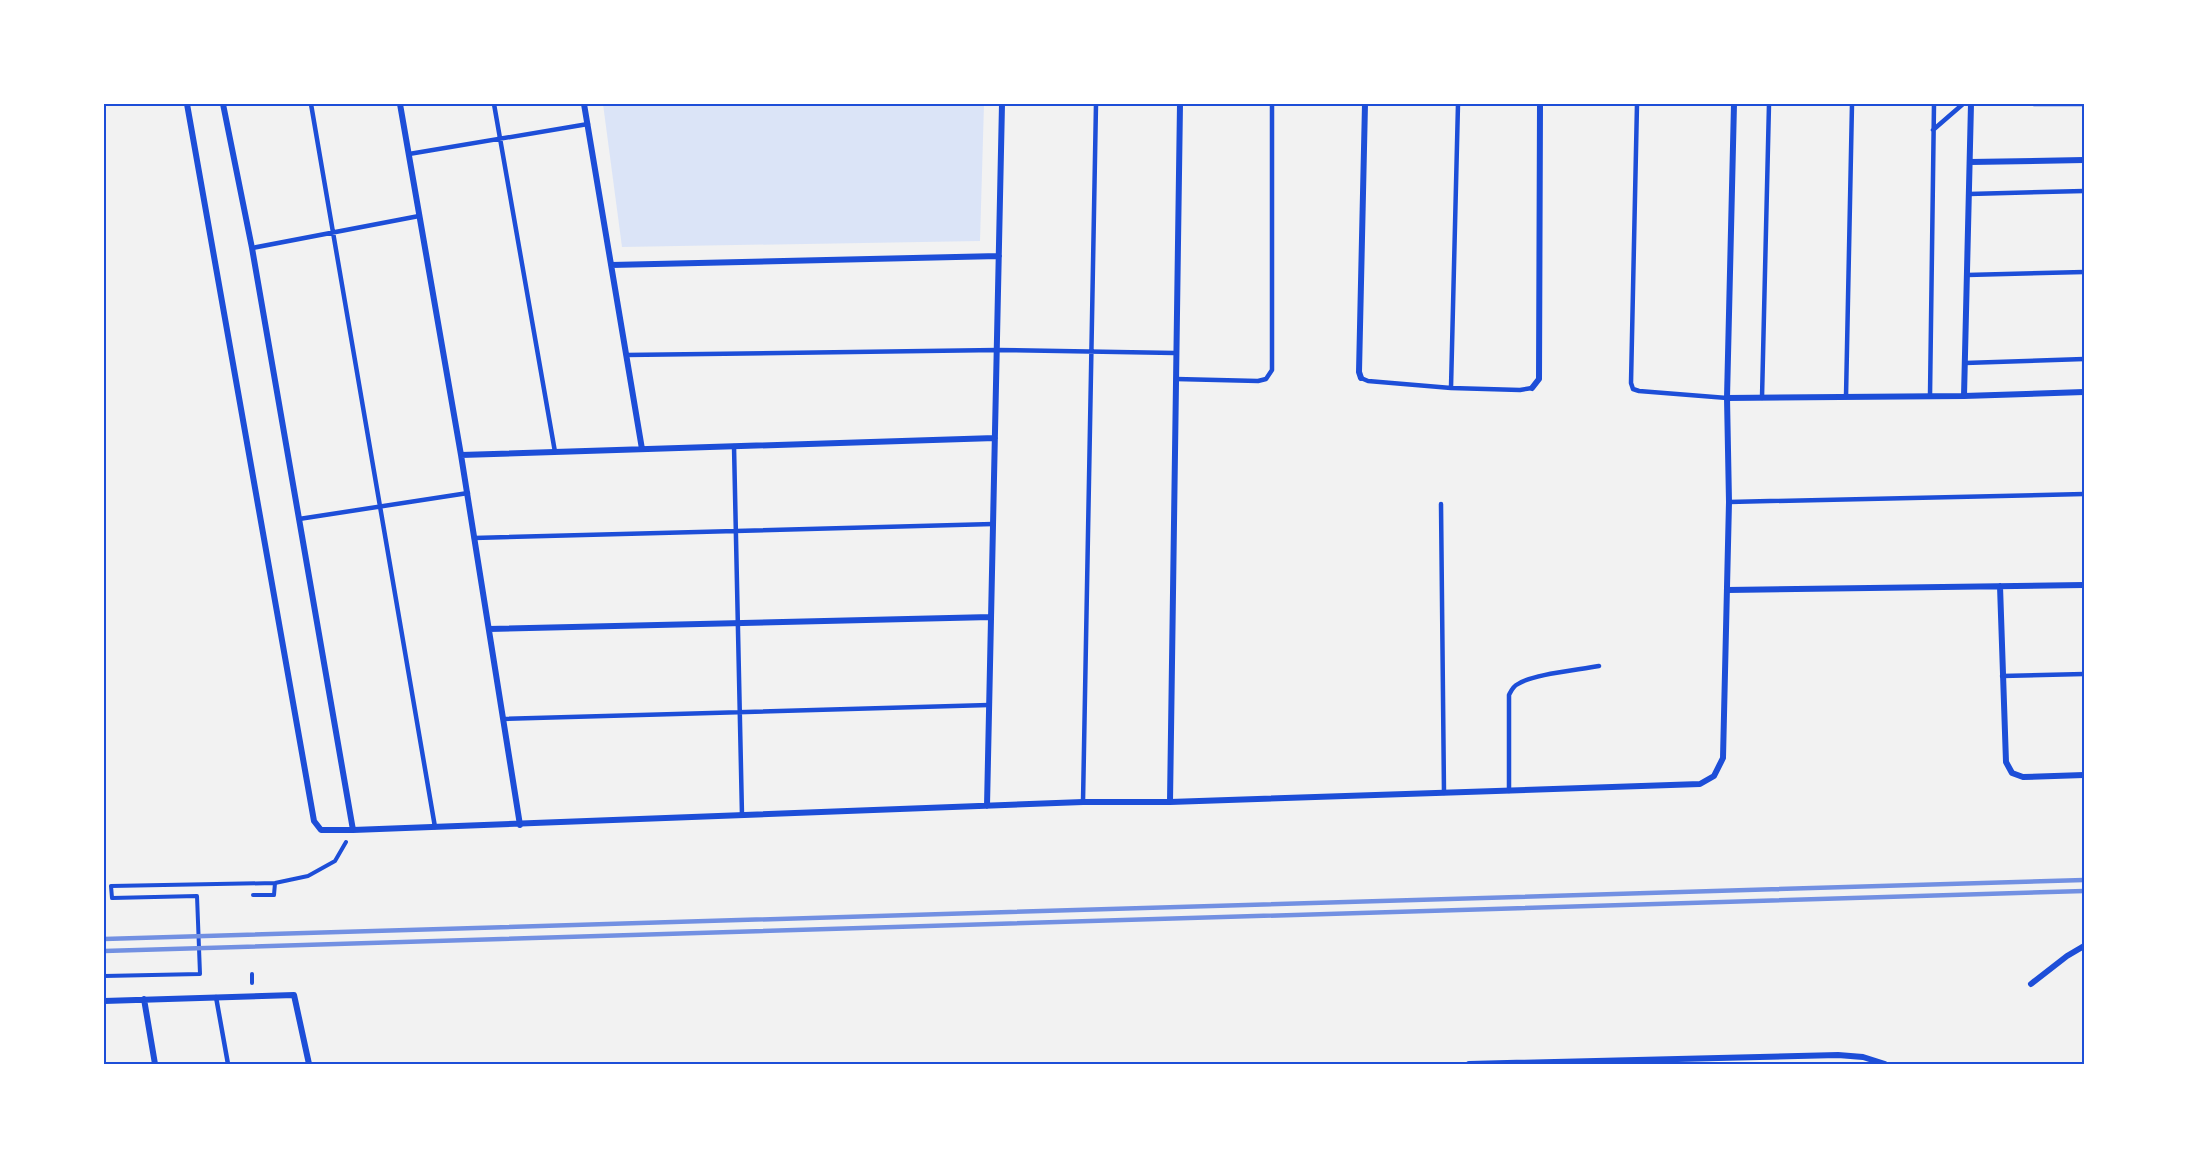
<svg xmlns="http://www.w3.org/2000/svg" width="2188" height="1168" font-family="Helvetica,sans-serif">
<rect width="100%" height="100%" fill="#f2f2f2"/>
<path fill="#dbe4f7" d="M 603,104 L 984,104 L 980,241 L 622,247 Z"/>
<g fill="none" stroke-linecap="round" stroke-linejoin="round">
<path stroke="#1d4ed8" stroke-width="4" d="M 253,895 L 274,895 L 275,883
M 252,974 L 252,983
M 104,976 L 200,974 L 197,896 L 112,898 L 111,886 L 275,883 L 308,876 L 335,861 L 346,842"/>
<path stroke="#1d4ed8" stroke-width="4.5" d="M 311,104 L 435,827
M 494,104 L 555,452
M 1637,104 L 1631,383 L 1633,389 L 1639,391 L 1727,398
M 2034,104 L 2084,104
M 1933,130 L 1963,104
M 409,154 L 588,124
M 1969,194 L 2084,191
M 252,248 L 419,216
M 1967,275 L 2084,272
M 626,355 L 997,350 L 1175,353
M 1965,363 L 2084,359
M 1361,378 L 1368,381 L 1451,388 L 1520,390 L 1532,388
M 1176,379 L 1258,381 L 1266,379 L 1272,370 L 1272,104
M 1451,388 L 1458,104
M 1930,396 L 1934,104
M 1846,397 L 1852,104
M 1762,398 L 1769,104
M 734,446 L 742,815
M 1729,502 L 2084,494
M 1441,504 L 1444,793
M 299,519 L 468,493
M 474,538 L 993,524
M 2002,676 L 2084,674
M 503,719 L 989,705
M 1509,791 L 1509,695 C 1511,691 1513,686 1518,684 C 1533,674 1579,670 1599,666
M 1083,802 L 1096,104
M 216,997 L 228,1064"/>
<path stroke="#1d4ed8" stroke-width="6" d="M 187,104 L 314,821 L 321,830 L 353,830 L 1083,802 L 1170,802 L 1700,784 L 1714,776 L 1723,758 L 1729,502 L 1727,398 L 1734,104
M 223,104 L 252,248 L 353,830
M 400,104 L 461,455 L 520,825
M 584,104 L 642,449
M 1970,162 L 2084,160
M 611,265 L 999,256
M 1361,378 L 1359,372 L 1365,104
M 1532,388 L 1539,379 L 1540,104
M 1964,396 L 1971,104
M 1727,398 L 1964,396 L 2084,392
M 461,455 L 995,438
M 2000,586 L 2006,762 L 2012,773 L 2023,777 L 2084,775
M 1727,590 L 2084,585
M 489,629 L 991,617
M 1170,802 L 1180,104
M 987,806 L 1002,104
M 2031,984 L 2067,956 L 2084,946
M 144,999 L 155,1064
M 104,1001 L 294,995 L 309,1064
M 1469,1064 L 1838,1055 L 1863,1057 L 1885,1064"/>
<path stroke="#7290e2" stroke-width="4.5" d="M 104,939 L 2084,880
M 104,951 L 2084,891"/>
</g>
<rect width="2188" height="1168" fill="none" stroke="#ffffff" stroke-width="210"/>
<rect x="105" y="105" width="1978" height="958" fill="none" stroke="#1d4ed8" stroke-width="2"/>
</svg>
